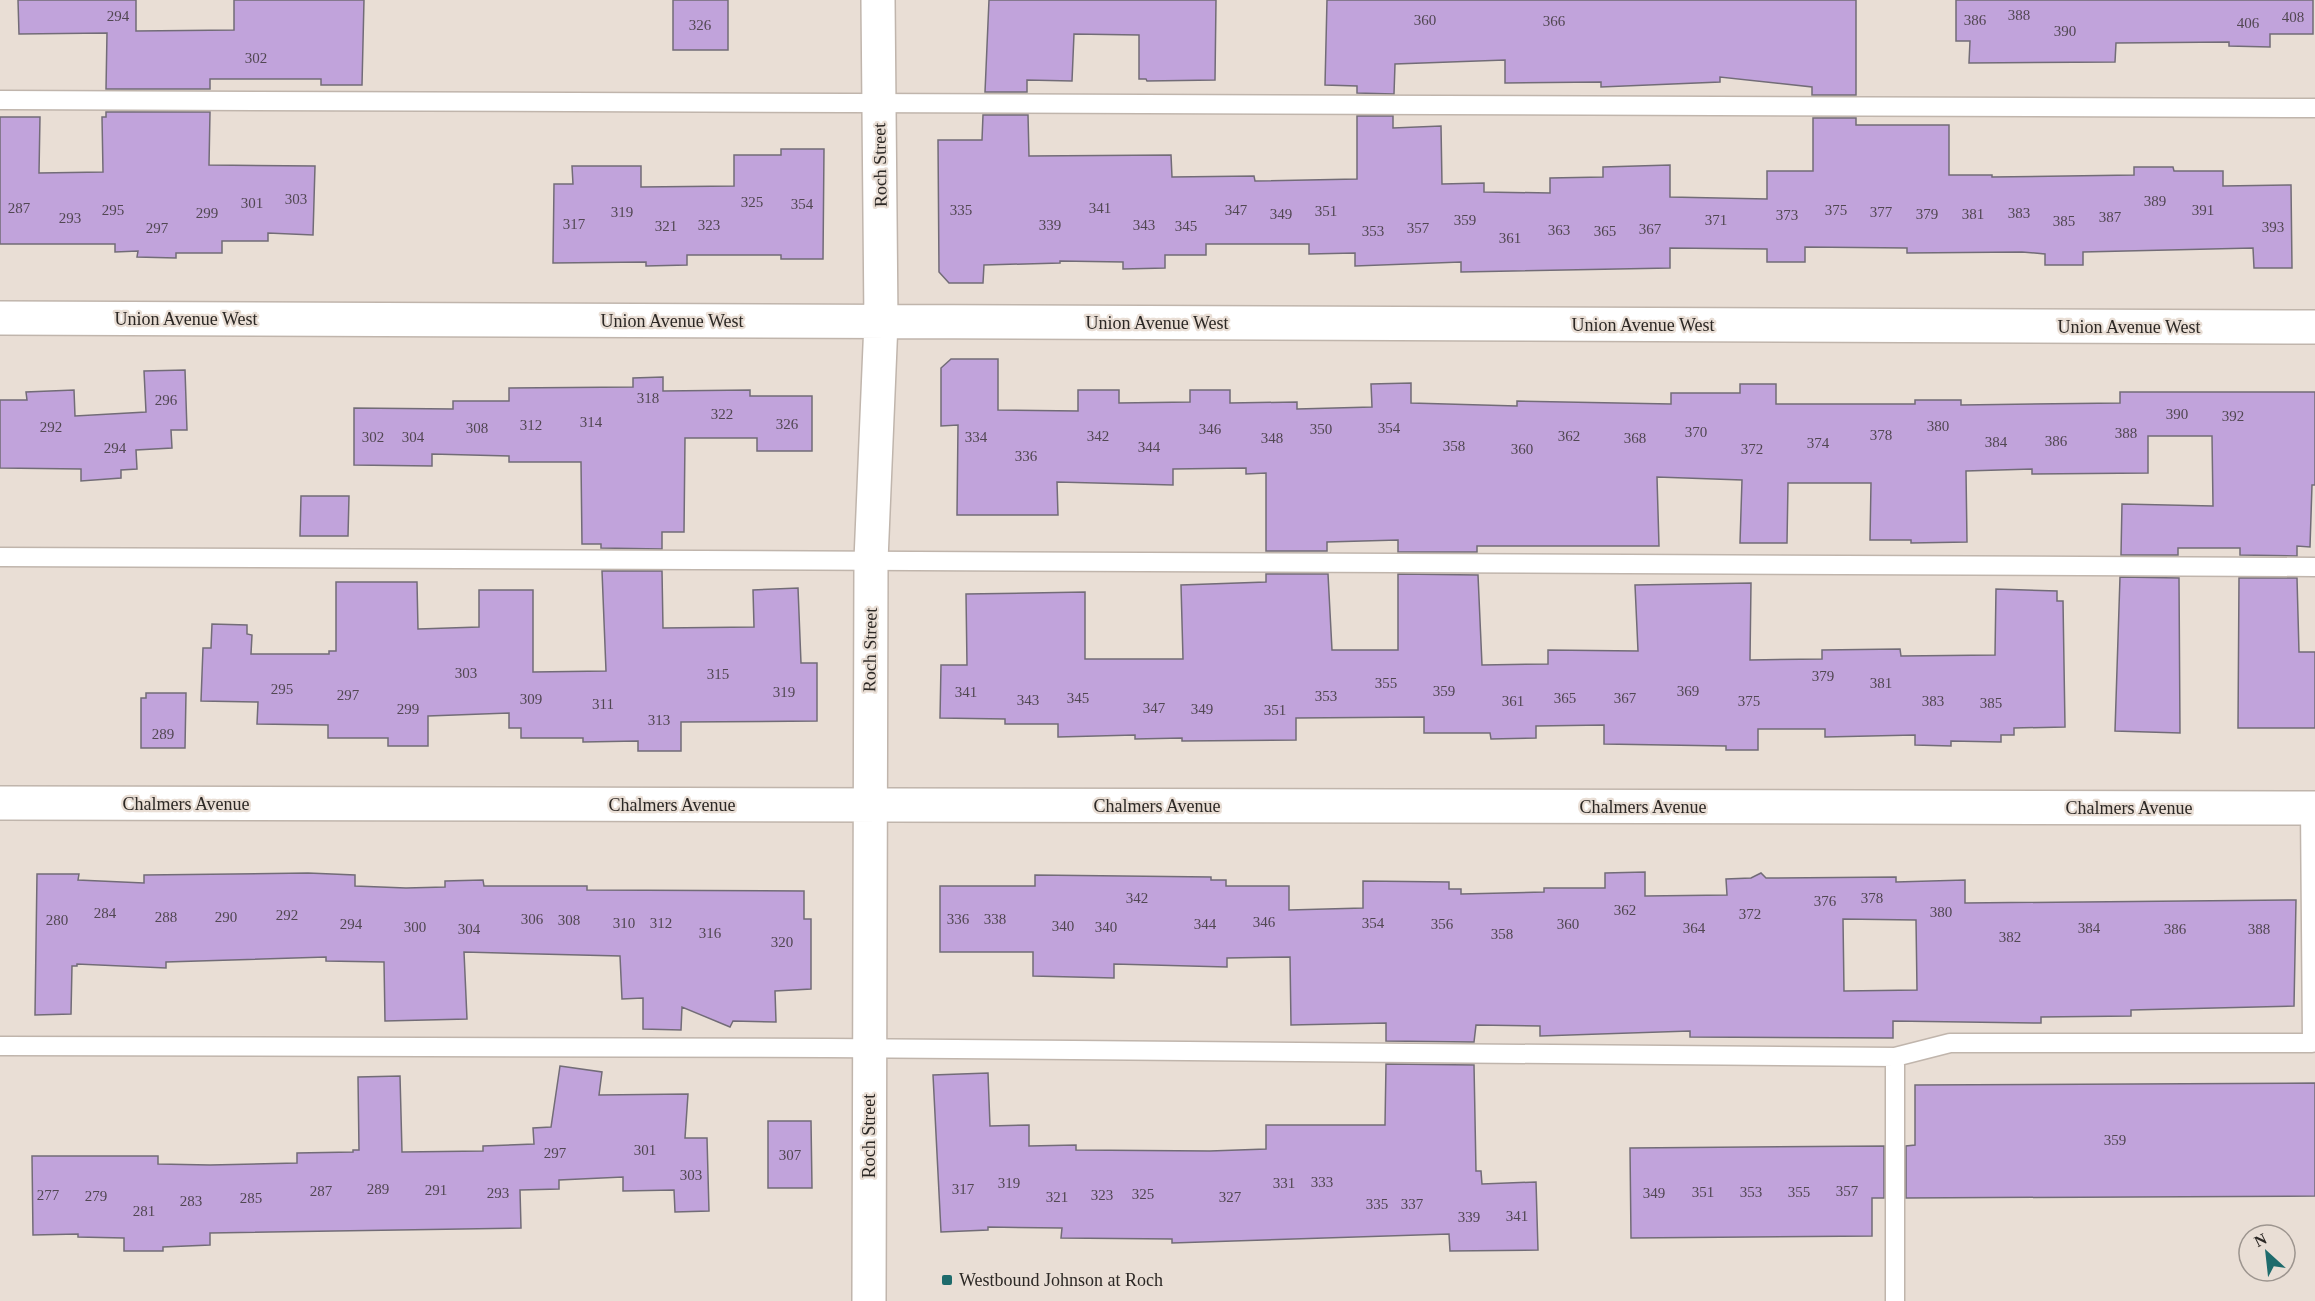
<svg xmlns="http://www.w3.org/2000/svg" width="2315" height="1301" font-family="Georgia,serif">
<rect width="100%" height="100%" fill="#e9ded5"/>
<path fill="#c1a3db" stroke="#726c77" stroke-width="1.5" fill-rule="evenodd" d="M 18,0 L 136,0 L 136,31 L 234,30 L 234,0 L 364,0 L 362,85 L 321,85 L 321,79 L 210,79 L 210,89 L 106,89 L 107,33 L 19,34 Z
M 673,0 L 728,0 L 728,50 L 673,50 Z
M 989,0 L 1216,0 L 1215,80 L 1147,81 L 1146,79 L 1139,79 L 1139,35 L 1074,34 L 1072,81 L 1027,80 L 1027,92 L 985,92 Z
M 1327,0 L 1856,0 L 1856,95 L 1812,95 L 1812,87 L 1720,77 L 1720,82 L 1601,87 L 1601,82 L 1505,83 L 1505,60 L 1395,64 L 1394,94 L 1357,93 L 1357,86 L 1325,85 Z
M 1956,0 L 2313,0 L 2313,34 L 2270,34 L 2270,47 L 2229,46 L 2229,42 L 2116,43 L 2115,62 L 1969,63 L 1970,41 L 1956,41 Z
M 106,112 L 210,112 L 209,165 L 315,166 L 313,235 L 268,233 L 268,241 L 222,241 L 222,253 L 176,253 L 176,258 L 137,257 L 138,251 L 115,252 L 115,244 L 0,244 L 0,117 L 40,117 L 39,173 L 103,172 L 102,117 L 106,117 Z
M 983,115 L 1028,115 L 1029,156 L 1171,155 L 1172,177 L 1254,176 L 1255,181 L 1357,179 L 1357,116 L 1393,116 L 1393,128 L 1441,126 L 1442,184 L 1484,183 L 1484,192 L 1550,193 L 1550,178 L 1603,177 L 1603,167 L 1670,165 L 1670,197 L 1767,199 L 1767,171 L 1813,171 L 1813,118 L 1856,118 L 1856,125 L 1949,125 L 1949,175 L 1992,175 L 1992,177 L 2134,175 L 2134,167 L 2173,167 L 2174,171 L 2223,171 L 2223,186 L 2291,185 L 2292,268 L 2254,268 L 2253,248 L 2083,252 L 2083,265 L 2045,265 L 2045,254 L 2022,252 L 1907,253 L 1907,248 L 1805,247 L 1805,262 L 1767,262 L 1767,249 L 1670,248 L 1670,268 L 1461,272 L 1461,262 L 1355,266 L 1355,253 L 1309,254 L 1309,244 L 1206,244 L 1206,255 L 1165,255 L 1165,268 L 1123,269 L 1123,262 L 1060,261 L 1060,263 L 984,265 L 983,283 L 949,283 L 939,272 L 938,140 L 982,140 Z
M 781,149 L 824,149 L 823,259 L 781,259 L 781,255 L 687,255 L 687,265 L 646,266 L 646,262 L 553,263 L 554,184 L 573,184 L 572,166 L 641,166 L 641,187 L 734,186 L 734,155 L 781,155 Z
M 951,359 L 998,359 L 998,410 L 1078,411 L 1078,390 L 1119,390 L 1119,403 L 1190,402 L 1190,390 L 1230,390 L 1230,403 L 1297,402 L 1297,409 L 1372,407 L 1371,384 L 1411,383 L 1411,403 L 1517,406 L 1517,401 L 1671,404 L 1671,393 L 1740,393 L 1740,384 L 1776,384 L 1776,404 L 1915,404 L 1915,400 L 1961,400 L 1961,405 L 2120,403 L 2120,392 L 2315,392 L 2315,485 L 2312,485 L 2310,547 L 2297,546 L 2297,556 L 2240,555 L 2240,548 L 2178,548 L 2178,555 L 2121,555 L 2122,504 L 2213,506 L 2212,436 L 2148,436 L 2148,473 L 2032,474 L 2032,469 L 1966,471 L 1967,542 L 1911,543 L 1911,540 L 1870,540 L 1871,483 L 1788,483 L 1787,543 L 1740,543 L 1742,480 L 1657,477 L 1659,546 L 1477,546 L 1477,552 L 1398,552 L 1398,540 L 1327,542 L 1327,551 L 1266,551 L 1266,473 L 1246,474 L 1246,468 L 1173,469 L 1173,485 L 1057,482 L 1058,515 L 957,515 L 958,425 L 941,426 L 941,368 Z
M 185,370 L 187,430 L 171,430 L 172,448 L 136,450 L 137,469 L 121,470 L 121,478 L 81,481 L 81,469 L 0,468 L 0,400 L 27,400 L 26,392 L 74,390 L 75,416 L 146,412 L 144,371 Z
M 663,377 L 663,391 L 750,390 L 750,396 L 812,396 L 812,451 L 757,451 L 757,438 L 685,438 L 684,532 L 662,532 L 662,549 L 601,548 L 601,544 L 582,544 L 581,462 L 509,462 L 509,456 L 432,454 L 432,466 L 354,465 L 354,408 L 453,409 L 453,401 L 509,401 L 509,388 L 633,387 L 633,378 Z
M 301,496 L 349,496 L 348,536 L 300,536 Z
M 602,571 L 662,571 L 663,628 L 754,627 L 753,590 L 798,588 L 801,663 L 817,663 L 817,721 L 681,722 L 681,751 L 638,751 L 638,741 L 583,742 L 583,738 L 521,738 L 521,728 L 509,728 L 509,713 L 428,716 L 428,746 L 388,746 L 388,738 L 328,738 L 328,725 L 257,724 L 258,702 L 201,701 L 203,648 L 211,648 L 212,624 L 247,625 L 247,634 L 252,635 L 251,654 L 329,654 L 329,651 L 336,651 L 336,582 L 417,582 L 418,629 L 479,627 L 479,590 L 533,590 L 533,672 L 606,671 Z
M 1266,574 L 1328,574 L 1332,650 L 1398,650 L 1398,574 L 1478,575 L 1482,665 L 1548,664 L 1548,650 L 1638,651 L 1635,585 L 1751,583 L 1750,660 L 1822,659 L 1822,650 L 1900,649 L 1901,656 L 1995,655 L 1996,589 L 2057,591 L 2057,601 L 2063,601 L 2065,727 L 2014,728 L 2014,735 L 2001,735 L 2001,742 L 1951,741 L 1951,746 L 1915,745 L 1915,735 L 1825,737 L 1825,729 L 1758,729 L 1758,750 L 1726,750 L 1726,746 L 1604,744 L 1604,725 L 1536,726 L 1536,738 L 1491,739 L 1490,733 L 1424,733 L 1424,717 L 1296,718 L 1296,740 L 1182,741 L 1182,738 L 1135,739 L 1135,735 L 1058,737 L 1058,724 L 1005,724 L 1005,719 L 940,718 L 941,665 L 967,665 L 966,594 L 1085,592 L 1085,659 L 1183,659 L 1181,585 L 1266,582 Z
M 2120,577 L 2179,578 L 2180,733 L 2115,731 Z
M 2239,578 L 2297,578 L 2299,652 L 2315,652 L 2315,728 L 2238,728 Z
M 146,693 L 186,693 L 185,748 L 141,748 L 141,698 L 146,698 Z
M 1645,872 L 1645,896 L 1727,895 L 1726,879 L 1751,878 L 1761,873 L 1766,878 L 1896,877 L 1896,882 L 1965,880 L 1965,903 L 2296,900 L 2294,1006 L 2131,1010 L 2131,1016 L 2041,1017 L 2041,1023 L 1893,1021 L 1893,1038 L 1690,1037 L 1690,1031 L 1540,1036 L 1540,1026 L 1476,1025 L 1474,1042 L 1386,1041 L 1386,1023 L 1291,1025 L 1290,957 L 1227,958 L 1227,967 L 1114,964 L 1114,978 L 1033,976 L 1033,952 L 940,952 L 940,886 L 1035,886 L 1035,875 L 1211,877 L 1211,880 L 1226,880 L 1226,886 L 1289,886 L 1289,910 L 1363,908 L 1363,881 L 1449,882 L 1449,889 L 1461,889 L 1461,894 L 1544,892 L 1544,888 L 1605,888 L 1605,873 ZM 1843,919 L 1916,920 L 1917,990 L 1844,991 Z
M 308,873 L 355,875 L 355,886 L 406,888 L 445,887 L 445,881 L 483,880 L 484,886 L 587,886 L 587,890 L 804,891 L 804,919 L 811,919 L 811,989 L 775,991 L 776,1022 L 733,1021 L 730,1027 L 682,1007 L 681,1030 L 643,1029 L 643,998 L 622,999 L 620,956 L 464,952 L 467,1019 L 385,1021 L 384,962 L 326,961 L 326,957 L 166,962 L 166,968 L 77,964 L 77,966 L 72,966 L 71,1014 L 35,1015 L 37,874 L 79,874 L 78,880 L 144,883 L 144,875 Z
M 1386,1064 L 1474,1065 L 1476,1171 L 1481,1171 L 1482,1184 L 1536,1182 L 1538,1250 L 1450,1251 L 1449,1234 L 1172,1243 L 1172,1239 L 1061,1238 L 1062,1228 L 988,1227 L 988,1230 L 941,1232 L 933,1075 L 988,1073 L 990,1126 L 1029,1125 L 1029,1146 L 1076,1145 L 1076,1150 L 1210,1151 L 1266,1149 L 1266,1125 L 1385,1125 Z
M 560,1066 L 602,1072 L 599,1095 L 688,1094 L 685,1138 L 707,1138 L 709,1211 L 675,1212 L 674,1190 L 623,1191 L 623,1177 L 559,1180 L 559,1189 L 520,1190 L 521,1228 L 210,1233 L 210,1245 L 163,1247 L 163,1251 L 124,1251 L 124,1238 L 78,1237 L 78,1234 L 33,1235 L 32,1156 L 158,1156 L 158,1164 L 210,1165 L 297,1163 L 297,1153 L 353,1152 L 353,1150 L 359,1150 L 358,1077 L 400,1076 L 402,1152 L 483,1151 L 483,1146 L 534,1144 L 533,1128 L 551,1127 Z
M 2315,1083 L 2315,1196 L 1906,1198 L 1906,1146 L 1915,1145 L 1915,1085 Z
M 768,1121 L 811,1121 L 812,1188 L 768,1188 Z
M 1884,1146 L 1884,1198 L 1872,1198 L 1872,1236 L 1631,1238 L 1630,1148 Z"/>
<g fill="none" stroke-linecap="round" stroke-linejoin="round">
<defs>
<path id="lane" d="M 0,100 L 2315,108
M 0,557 L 2315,567
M 0,1046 L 827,1048 L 1895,1057 L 1950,1043 L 2312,1043 L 2310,808
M 1895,1057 L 1895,1301"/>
<path id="street" d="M 0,318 L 2315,327
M 0,803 L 2315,808
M 869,1301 L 871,560 L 881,322 L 878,0"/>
</defs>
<use href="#lane" stroke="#c0b5ac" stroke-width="21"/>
<use href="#street" stroke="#c0b5ac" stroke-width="36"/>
<use href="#lane" stroke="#fff" stroke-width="18"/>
<use href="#street" stroke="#fff" stroke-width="33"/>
</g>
<rect fill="#1e6b6c" stroke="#e9ded5" stroke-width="2" x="941" y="1274" width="12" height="12" rx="3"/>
<g text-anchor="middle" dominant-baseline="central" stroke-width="4.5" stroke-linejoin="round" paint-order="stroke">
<g font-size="15" fill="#514752">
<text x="2019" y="15">388</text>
<text x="118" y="16">294</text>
<text x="2293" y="17">408</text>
<text x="1425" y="20">360</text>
<text x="1975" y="20">386</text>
<text x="1554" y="21">366</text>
<text x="2248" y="23">406</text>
<text x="700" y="25">326</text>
<text x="2065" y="31">390</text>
<text x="256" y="58">302</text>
<text x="296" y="199">303</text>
<text x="2155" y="201">389</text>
<text x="752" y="202">325</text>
<text x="252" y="203">301</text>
<text x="802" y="204">354</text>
<text x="19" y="208">287</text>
<text x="1100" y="208">341</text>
<text x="113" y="210">295</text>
<text x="961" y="210">335</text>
<text x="1236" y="210">347</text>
<text x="1836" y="210">375</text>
<text x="2203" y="210">391</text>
<text x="1326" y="211">351</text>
<text x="622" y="212">319</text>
<text x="1881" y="212">377</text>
<text x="207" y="213">299</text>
<text x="2019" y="213">383</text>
<text x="1281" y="214">349</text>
<text x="1927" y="214">379</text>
<text x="1973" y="214">381</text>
<text x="1787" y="215">373</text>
<text x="2110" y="217">387</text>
<text x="70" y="218">293</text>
<text x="1465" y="220">359</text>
<text x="1716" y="220">371</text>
<text x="2064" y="221">385</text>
<text x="574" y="224">317</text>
<text x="709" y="225">323</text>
<text x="1050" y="225">339</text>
<text x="1144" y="225">343</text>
<text x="666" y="226">321</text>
<text x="1186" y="226">345</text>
<text x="2273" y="227">393</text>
<text x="157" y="228">297</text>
<text x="1418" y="228">357</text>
<text x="1650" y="229">367</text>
<text x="1559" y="230">363</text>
<text x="1373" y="231">353</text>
<text x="1605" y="231">365</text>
<text x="1510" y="238">361</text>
<text x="648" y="398">318</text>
<text x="166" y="400">296</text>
<text x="722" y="414">322</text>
<text x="2177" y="414">390</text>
<text x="2233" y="416">392</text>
<text x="591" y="422">314</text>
<text x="787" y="424">326</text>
<text x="531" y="425">312</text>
<text x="1938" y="426">380</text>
<text x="51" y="427">292</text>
<text x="477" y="428">308</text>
<text x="1389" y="428">354</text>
<text x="1210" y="429">346</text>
<text x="1321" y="429">350</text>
<text x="1696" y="432">370</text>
<text x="2126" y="433">388</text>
<text x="1881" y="435">378</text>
<text x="1098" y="436">342</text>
<text x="1569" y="436">362</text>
<text x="373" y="437">302</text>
<text x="413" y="437">304</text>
<text x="976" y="437">334</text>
<text x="1272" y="438">348</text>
<text x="1635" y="438">368</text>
<text x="2056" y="441">386</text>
<text x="1996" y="442">384</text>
<text x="1818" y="443">374</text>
<text x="1454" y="446">358</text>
<text x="1149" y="447">344</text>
<text x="115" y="448">294</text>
<text x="1522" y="449">360</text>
<text x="1752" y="449">372</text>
<text x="1026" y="456">336</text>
<text x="466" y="673">303</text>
<text x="718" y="674">315</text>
<text x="1823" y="676">379</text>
<text x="1386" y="683">355</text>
<text x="1881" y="683">381</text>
<text x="282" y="689">295</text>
<text x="1444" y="691">359</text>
<text x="1688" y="691">369</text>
<text x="784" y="692">319</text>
<text x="966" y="692">341</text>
<text x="348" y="695">297</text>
<text x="1326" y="696">353</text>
<text x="1078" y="698">345</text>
<text x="1565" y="698">365</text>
<text x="1625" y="698">367</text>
<text x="531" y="699">309</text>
<text x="1028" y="700">343</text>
<text x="1513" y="701">361</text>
<text x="1749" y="701">375</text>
<text x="1933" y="701">383</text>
<text x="1991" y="703">385</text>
<text x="603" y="704">311</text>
<text x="1154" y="708">347</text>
<text x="408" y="709">299</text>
<text x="1202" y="709">349</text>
<text x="1275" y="710">351</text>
<text x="659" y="720">313</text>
<text x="163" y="734">289</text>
<text x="1137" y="898">342</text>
<text x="1872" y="898">378</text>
<text x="1825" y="901">376</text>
<text x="1625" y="910">362</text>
<text x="1941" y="912">380</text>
<text x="105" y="913">284</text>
<text x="1750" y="914">372</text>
<text x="287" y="915">292</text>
<text x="166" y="917">288</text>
<text x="226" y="917">290</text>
<text x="532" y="919">306</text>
<text x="958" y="919">336</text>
<text x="995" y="919">338</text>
<text x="57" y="920">280</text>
<text x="569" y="920">308</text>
<text x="1264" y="922">346</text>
<text x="624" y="923">310</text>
<text x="661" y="923">312</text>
<text x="1373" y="923">354</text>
<text x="351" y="924">294</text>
<text x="1205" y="924">344</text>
<text x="1442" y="924">356</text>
<text x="1568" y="924">360</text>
<text x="1063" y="926">340</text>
<text x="415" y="927">300</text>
<text x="1106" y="927">340</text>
<text x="1694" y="928">364</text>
<text x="2089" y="928">384</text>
<text x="469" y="929">304</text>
<text x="2175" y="929">386</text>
<text x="2259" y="929">388</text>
<text x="710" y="933">316</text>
<text x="1502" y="934">358</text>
<text x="2010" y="937">382</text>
<text x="782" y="942">320</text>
<text x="2115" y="1140">359</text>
<text x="645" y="1150">301</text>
<text x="555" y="1153">297</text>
<text x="790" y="1155">307</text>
<text x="691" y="1175">303</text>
<text x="1322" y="1182">333</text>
<text x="1009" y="1183">319</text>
<text x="1284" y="1183">331</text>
<text x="378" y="1189">289</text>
<text x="963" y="1189">317</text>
<text x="436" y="1190">291</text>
<text x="321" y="1191">287</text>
<text x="1847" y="1191">357</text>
<text x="1703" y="1192">351</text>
<text x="1751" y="1192">353</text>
<text x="1799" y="1192">355</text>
<text x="498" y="1193">293</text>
<text x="1654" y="1193">349</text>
<text x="1143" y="1194">325</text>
<text x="48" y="1195">277</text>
<text x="1102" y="1195">323</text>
<text x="96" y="1196">279</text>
<text x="1057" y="1197">321</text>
<text x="1230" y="1197">327</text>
<text x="251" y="1198">285</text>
<text x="191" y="1201">283</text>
<text x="1377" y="1204">335</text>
<text x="1412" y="1204">337</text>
<text x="144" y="1211">281</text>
<text x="1517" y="1216">341</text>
<text x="1469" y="1217">339</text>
</g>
<g font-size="18" fill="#2c2825" stroke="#e9ded5">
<text transform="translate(880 165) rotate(-91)">Roch Street</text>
<text x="186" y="319">Union Avenue West</text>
<text x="672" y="321">Union Avenue West</text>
<text x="1157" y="323">Union Avenue West</text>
<text x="1643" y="325">Union Avenue West</text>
<text x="2129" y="327">Union Avenue West</text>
<text transform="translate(870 650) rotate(-89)">Roch Street</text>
<text x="186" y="804">Chalmers Avenue</text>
<text x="672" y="805">Chalmers Avenue</text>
<text x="1157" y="806">Chalmers Avenue</text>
<text x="1643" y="807">Chalmers Avenue</text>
<text x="2129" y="808">Chalmers Avenue</text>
<text transform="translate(869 1136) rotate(-90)">Roch Street</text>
</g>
<g font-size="18" fill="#2c2825" stroke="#e9ded5" text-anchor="start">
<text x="959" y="1280">Westbound Johnson at Roch</text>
</g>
</g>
<g transform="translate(2267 1253) rotate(333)"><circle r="28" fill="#e9ded5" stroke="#9d958f" stroke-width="1.5"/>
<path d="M0-4.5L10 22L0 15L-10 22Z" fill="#1e6b6c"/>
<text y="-9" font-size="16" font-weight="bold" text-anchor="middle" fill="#2c2825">N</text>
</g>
</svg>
